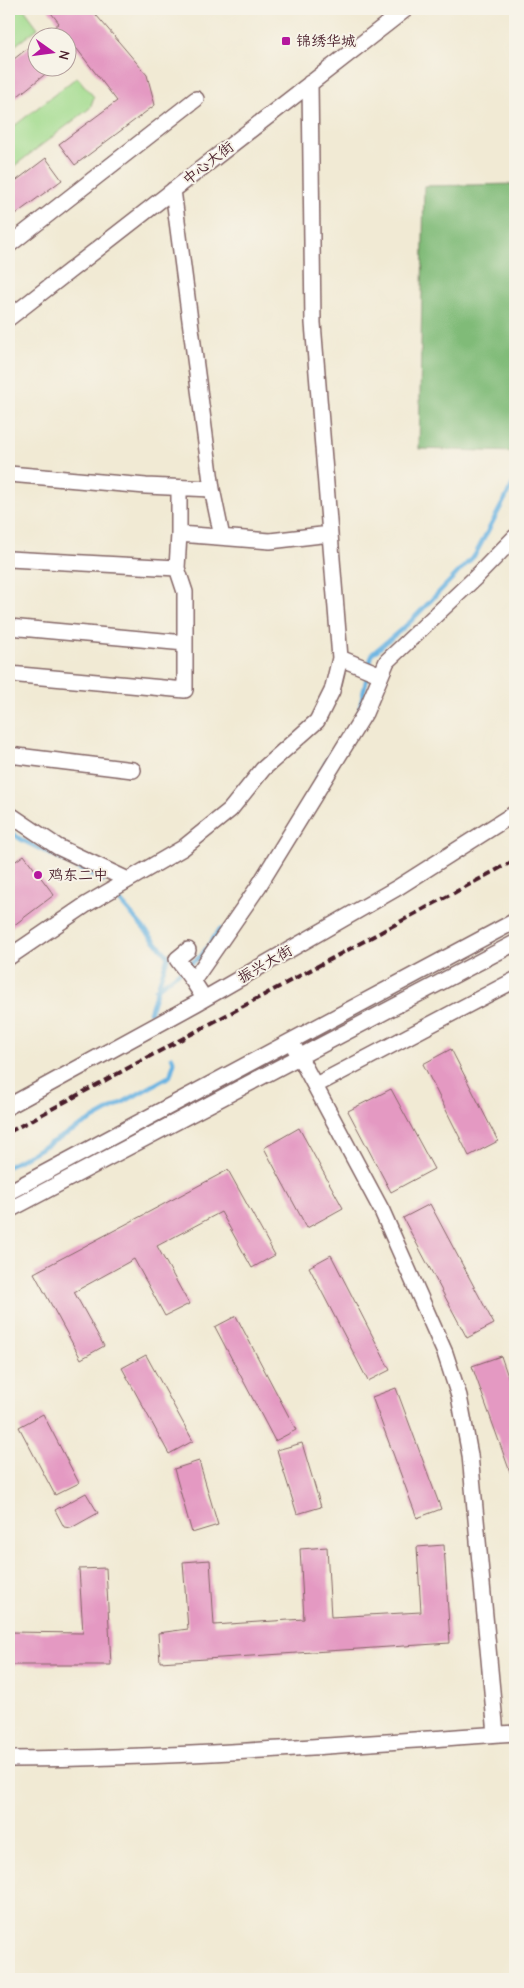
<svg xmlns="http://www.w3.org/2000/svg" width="524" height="1988" font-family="'Comic Neue','LXGW WenKai TC',sans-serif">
<rect width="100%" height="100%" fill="#f7f3e8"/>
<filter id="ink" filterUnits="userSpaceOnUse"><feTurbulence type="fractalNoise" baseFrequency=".02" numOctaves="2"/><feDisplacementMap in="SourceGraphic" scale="10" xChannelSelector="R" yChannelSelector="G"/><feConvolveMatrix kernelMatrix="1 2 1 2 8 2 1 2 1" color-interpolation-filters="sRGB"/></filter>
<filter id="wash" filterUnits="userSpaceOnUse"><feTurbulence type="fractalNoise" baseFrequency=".0096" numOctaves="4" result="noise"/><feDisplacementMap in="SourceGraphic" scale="20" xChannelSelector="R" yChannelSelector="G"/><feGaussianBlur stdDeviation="1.12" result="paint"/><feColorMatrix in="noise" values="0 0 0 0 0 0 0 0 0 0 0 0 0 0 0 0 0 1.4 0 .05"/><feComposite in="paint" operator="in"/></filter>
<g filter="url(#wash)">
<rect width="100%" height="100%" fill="#f1ead4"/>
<path fill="#a1db8d" stroke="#767d5c" d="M 9,9 L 24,9 L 38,28 L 9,50 Z
M 77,77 L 94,97 L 90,108 L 9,170 L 9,130 Z"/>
<path fill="#80bb78" stroke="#656d52" d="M 515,184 L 515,452 L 419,449 L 424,186 Z"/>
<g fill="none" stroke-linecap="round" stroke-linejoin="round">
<path stroke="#6ab4e2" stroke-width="4.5" d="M 360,708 L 372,654 L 409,623 L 475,555 L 515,480
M 317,778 L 332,752
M 9,831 L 22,840 L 103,881
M 119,900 L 168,956 L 150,1012
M 156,989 L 201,956 L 220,929
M 9,1166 L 170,1076 L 174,1063 L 172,1057"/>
</g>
<g id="blocks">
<path fill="#e499c2" d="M 48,9 L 91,9 L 147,75 L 155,105 L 75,165 L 59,144 L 117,101 L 77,49 L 68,56 L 68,38 L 41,38 L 59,23 Z
M 38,40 L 38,68 L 53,68 L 9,103 L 9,63 Z
M 46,158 L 62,180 L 9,219 L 9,186 Z
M 24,855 L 54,895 L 9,929 L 9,866 Z
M 451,1049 L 498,1141 L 469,1156 L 423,1064 Z
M 391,1089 L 434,1169 L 391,1192 L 348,1111 Z
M 299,1128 L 343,1208 L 307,1228 L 264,1148 Z
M 228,1170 L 275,1255 L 252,1268 L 221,1212 L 157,1246 L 189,1304 L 165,1316 L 134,1259 L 74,1292 L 104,1346 L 81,1359 L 34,1273 Z
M 430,1204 L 494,1324 L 467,1338 L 403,1218 Z
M 331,1255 L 390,1370 L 368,1381 L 309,1267 Z
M 236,1316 L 296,1430 L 275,1441 L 215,1327 Z
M 146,1355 L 193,1441 L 169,1454 L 122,1368 Z
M 501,1356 L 515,1397 L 515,1486 L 472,1366 Z
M 396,1388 L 441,1509 L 417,1518 L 372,1397 Z
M 43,1414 L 79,1483 L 55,1495 L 19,1427 Z
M 302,1443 L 321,1507 L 297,1514 L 277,1450 Z
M 199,1461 L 218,1525 L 192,1533 L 174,1469 Z
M 86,1493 L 98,1513 L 71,1528 L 64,1527 L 55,1510 Z
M 444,1545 L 450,1643 L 160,1662 L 158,1633 L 188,1629 L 183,1562 L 210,1560 L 214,1625 L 304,1619 L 300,1549 L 327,1547 L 331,1617 L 421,1612 L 417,1547 Z
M 106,1568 L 111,1665 L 9,1665 L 9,1632 L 83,1633 L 79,1569 Z"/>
</g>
</g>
<g filter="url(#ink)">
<use href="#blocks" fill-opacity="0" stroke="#846666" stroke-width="1"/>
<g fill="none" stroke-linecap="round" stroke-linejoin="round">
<defs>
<path id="minor" d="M 173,190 L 212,489 L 222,537
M 9,245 L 196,99
M 9,318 L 406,9
M 9,474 L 146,486 L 212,489
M 179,534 L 179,488
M 9,559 L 177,568
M 9,627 L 185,643
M 340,658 L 381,675
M 9,674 L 185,690 L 185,592 L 177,568 L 179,534 L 270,541 L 330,534
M 9,755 L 133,770
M 9,814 L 58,847 L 128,880
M 188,950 L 177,959 L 193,981
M 9,957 L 87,904 L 183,848 L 230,810 L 263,769 L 317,721 L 332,691 L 340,658 L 313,323 L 310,83
M 204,998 L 193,981 L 258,887 L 365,713 L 387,661 L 475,578 L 515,537
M 291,1041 L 382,1211 L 445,1353 L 459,1396 L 470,1455 L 496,1734
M 316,1085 L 515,980
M 9,1106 L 197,1003 L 397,888 L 515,813
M 9,1192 L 515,921
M 9,1210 L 515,943
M 9,1759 C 178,1758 347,1745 515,1733"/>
</defs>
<use href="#minor" stroke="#846666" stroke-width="18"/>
<use href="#minor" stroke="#fff" stroke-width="15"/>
<path stroke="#4a1f2b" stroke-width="4" stroke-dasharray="8 4" stroke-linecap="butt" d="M 9,1132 L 515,860"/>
</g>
</g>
<g fill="#b5179e" stroke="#f7f3e8" stroke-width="2">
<rect x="281" y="36" width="10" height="10" rx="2.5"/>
<circle cx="38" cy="875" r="5"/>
</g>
<g text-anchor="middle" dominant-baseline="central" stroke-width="4" stroke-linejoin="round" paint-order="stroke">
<g font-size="15" fill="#4a1f2b" stroke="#f7f3e8" text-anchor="start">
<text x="296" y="41">锦绣华城</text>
<text x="48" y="875">鸡东二中</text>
</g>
<g font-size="15" fill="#4a1f2b" stroke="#f7f3e8">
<text transform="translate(208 163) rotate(-38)">中心大街</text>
<text transform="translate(265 964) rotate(-30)">振兴大街</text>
</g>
</g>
<rect width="524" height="1988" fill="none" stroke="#f7f3e8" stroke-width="30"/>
<g transform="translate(52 52) rotate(104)"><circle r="24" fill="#f7f3e8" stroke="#b29e9c"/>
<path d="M0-4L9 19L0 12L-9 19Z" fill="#b5179e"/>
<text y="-8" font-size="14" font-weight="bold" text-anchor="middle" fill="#4a1f2b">N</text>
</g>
</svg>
